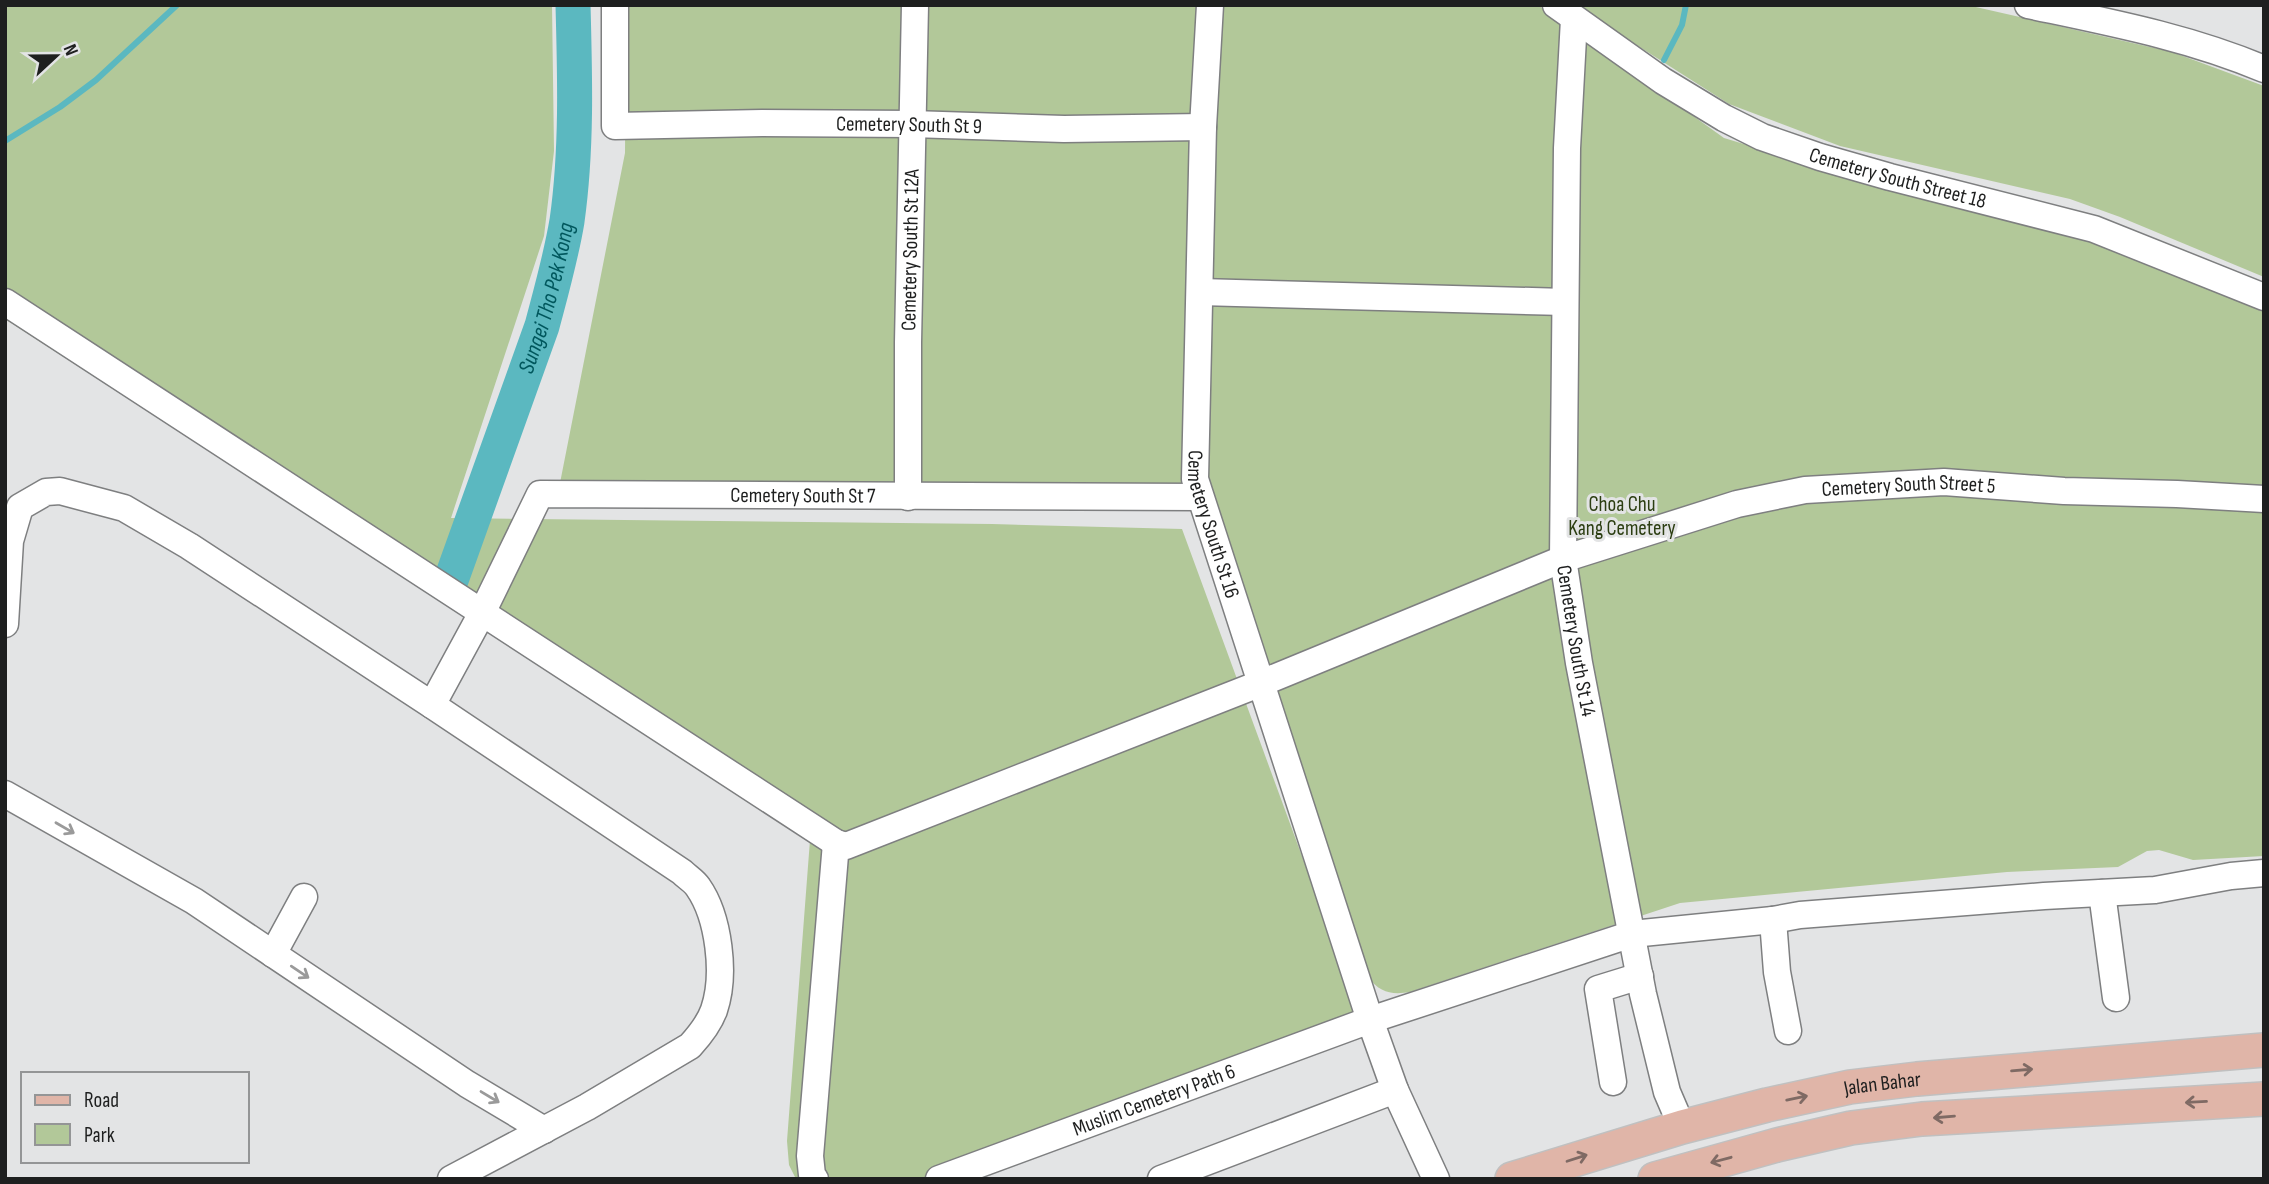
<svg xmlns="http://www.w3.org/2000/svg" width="2269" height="1184" font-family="'Sofia Sans Condensed',sans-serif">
<rect width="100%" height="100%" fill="#e3e4e5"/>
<path fill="#b2c899" d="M 5,5 L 552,5 L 554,151 L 544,236 L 451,518 L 992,524 L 1182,529 L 1365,1028 L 976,1179 L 796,1179 L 789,1165 L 787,1141 L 810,840 L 5,319 Z
M 626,5 L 1538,5 L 1724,138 L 1886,187 L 2094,239 L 2264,308 L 2264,856 L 2193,860 L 2159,850 L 2147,851 L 2118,867 L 2007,872 L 1680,903 L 1410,992 C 1392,995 1380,993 1368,977 L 1204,491 L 560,483 L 625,153 Z
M 1581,5 L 1967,5 L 2172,52 L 2264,86 L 2264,277 L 2120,217 L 2070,199 L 1840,146 L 1729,104 L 1602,23 Z"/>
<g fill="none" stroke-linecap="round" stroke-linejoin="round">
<path stroke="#5bb8c0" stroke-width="6" d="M 1664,60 L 1682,25 L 1686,5
M 5,141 L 60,107 L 96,80 L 177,5"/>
<path stroke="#5bb8c0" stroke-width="35" id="s1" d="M 451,580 L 542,326 C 551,292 561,257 567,221 C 577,150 575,77 573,5"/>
<defs>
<g id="minor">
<path id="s2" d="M 615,5 L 615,126 L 762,123 L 912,124 L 1064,129 L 1203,127"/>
<path id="s3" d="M 1210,5 L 1203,127 L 1195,479 L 1370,1020 L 1395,1090 L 1436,1179"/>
<path id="s4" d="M 1556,5 L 1663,81 L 1724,118 L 1762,137 L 1820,157 L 1890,177 L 2094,229 L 2264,297"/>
<path d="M 2028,5 C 2108,22 2188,37 2264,69"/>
<path id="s5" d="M 1574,19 L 1567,148 L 1563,559 L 1579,663 L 1643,994 L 1667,1092 L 1682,1127"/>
<path d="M 1200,292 L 1565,302"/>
<path id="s6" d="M 5,302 L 836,843 L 846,846 L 1259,684 L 1563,559 L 1737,504 L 1805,490 L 1944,482 L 2064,491 L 2177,494 L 2264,499"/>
<path id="s7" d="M 908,497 L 908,342 L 915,5"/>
<path d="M 5,624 L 10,541 L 20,507 L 46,492 L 60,491 L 124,508 L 189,546 L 432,705 L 682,872 C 687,877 694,881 698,887 C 719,917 726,975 714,1010 C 709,1024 700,1035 690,1046 L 587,1107 L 451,1179"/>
<path id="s8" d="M 432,705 L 482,613 L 540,494 L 1200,497"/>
<path d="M 5,794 L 194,901 L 467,1084 L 544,1130"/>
<path d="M 2102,893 L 2116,998"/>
<path d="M 1773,920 L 1777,972 L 1788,1031"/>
<path d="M 273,954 L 304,897"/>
<path d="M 1613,1082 L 1598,989 L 1640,976"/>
<path d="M 815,1179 L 812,1175 L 810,1156 L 836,843"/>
<path id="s9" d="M 939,1179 L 1370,1020 L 1632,934 L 1773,920 L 1800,915 L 2044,896 L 2155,890 L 2231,876 L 2264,873"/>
<path d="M 1161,1179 L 1395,1090"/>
</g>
<g id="major">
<path id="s10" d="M 1512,1179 L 1682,1127 L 1767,1105 L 1850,1087 L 1917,1079 L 2264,1050"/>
<path d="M 1655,1179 L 1777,1145 L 1851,1128 L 1922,1119 L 2264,1099"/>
</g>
</defs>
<use href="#minor" stroke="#7e7f80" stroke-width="29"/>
<use href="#major" stroke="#c0c0c0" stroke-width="36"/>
<use href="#minor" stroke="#fff" stroke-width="26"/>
<use href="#major" stroke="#e0b5a8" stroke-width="33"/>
</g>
<defs><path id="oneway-shaft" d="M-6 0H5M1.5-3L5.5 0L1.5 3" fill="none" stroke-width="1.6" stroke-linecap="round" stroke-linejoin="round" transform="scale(1.75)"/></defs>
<g stroke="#9a9a9a">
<use href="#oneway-shaft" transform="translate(65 828) rotate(30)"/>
<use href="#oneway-shaft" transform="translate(300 972) rotate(34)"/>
<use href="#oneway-shaft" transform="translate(490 1097) rotate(31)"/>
</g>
<g stroke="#7f6a64">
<use href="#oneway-shaft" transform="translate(2022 1070) rotate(-5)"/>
<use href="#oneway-shaft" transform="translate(1797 1098) rotate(-12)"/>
<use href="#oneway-shaft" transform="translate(2196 1102) rotate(177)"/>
<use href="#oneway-shaft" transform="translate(1944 1117) rotate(175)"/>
<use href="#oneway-shaft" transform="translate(1577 1158) rotate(-18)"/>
<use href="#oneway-shaft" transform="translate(1721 1160) rotate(165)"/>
</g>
<g text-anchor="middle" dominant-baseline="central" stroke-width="6" stroke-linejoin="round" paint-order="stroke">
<g font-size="21" fill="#1e1f1f" stroke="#e3e4e5">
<text stroke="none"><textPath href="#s2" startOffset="415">Cemetery South St 9</textPath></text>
<text stroke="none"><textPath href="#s4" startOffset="387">Cemetery South Street 18</textPath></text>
<text stroke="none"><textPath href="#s7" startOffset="247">Cemetery South St 12A</textPath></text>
<text stroke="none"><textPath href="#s6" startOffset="2130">Cemetery South Street 5</textPath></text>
<text stroke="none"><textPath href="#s8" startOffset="500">Cemetery South St 7</textPath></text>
<text stroke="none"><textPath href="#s3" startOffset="522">Cemetery South St 16</textPath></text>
<text stroke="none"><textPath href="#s5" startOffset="623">Cemetery South St 14</textPath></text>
<text stroke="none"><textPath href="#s10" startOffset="383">Jalan Bahar</textPath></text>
<text stroke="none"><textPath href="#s9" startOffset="229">Muslim Cemetery Path 6</textPath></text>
</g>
<g font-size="21" fill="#2c3e12" stroke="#e3e4e5">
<text x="1622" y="504">Choa Chu<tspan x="1622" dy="24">Kang Cemetery</tspan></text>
</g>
<g font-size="23" font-style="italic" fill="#00575d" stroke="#e3e4e5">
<text stroke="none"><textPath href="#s1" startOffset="298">Sungei Tho Pek Kong</textPath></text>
</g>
</g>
<rect width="2269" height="1184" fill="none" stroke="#1e1f1f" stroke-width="14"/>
<rect x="21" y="1072" width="228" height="91" fill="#e3e4e5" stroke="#949596" stroke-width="2"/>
<rect x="35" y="1095" width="35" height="10" fill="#e0b5a8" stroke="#949596" stroke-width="2"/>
<text x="84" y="1107" font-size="21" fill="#1e1f1f">Road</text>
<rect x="35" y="1124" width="35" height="21" fill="#b2c899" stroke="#949596" stroke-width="2"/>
<text x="84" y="1142" font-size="21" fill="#1e1f1f">Park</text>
<g transform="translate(56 56) rotate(68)" stroke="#e3e4e5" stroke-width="5" paint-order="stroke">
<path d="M0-5L12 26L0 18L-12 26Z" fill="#1e1f1f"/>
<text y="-10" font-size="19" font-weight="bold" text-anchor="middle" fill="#1e1f1f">N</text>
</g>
</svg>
